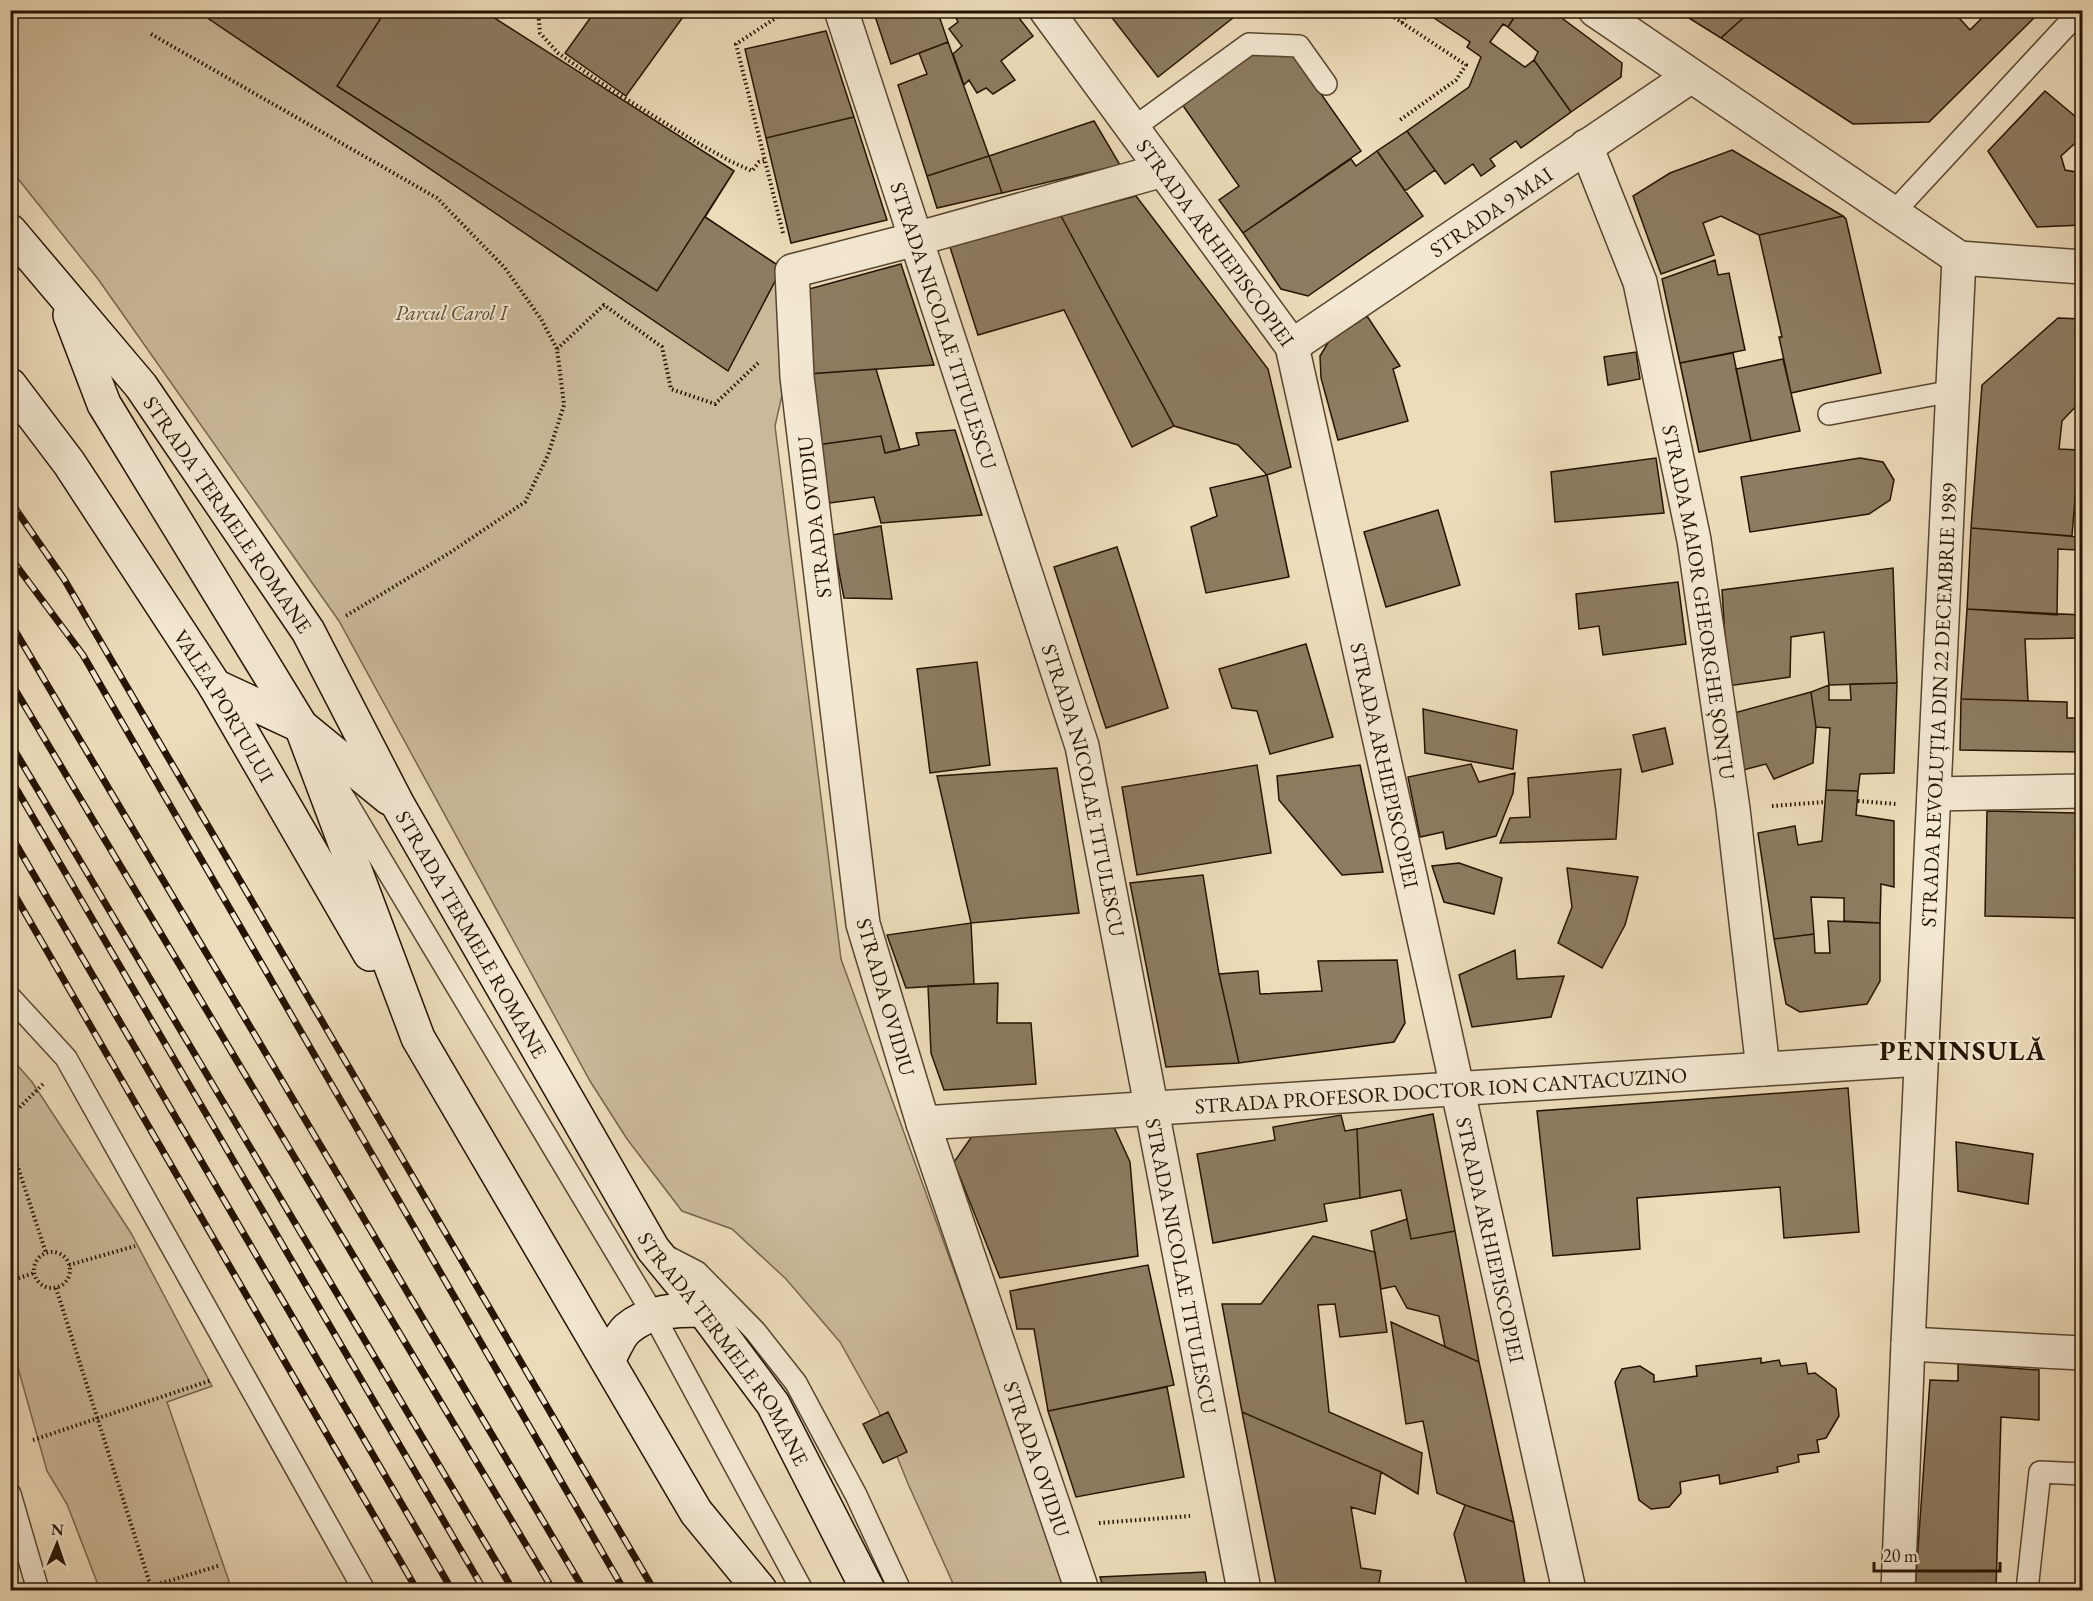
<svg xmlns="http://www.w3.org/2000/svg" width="2093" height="1601" font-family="'EB Garamond',serif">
<rect width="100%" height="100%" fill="#eddcba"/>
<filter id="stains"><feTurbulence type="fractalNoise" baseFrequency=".00333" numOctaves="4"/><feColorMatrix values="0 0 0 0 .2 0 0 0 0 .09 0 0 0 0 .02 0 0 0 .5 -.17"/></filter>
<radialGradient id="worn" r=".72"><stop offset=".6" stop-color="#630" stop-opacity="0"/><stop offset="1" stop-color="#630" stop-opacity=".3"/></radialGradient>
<path fill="#cbba9a" stroke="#78664d" stroke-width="1.5" d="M 10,11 L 482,11 L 734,171 L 705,217 L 782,268 L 788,369 L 775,426 L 841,959 L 1070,1590 L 956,1590 L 909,1486 L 878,1410 L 840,1342 L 786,1279 L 732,1229 L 682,1211 L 627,1139 L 590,1081 L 339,621 L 98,279 L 11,170 Z
M 11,1058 L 32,1082 L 131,1233 L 212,1386 L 167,1402 L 232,1590 L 199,1590 L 197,1584 L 173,1590 L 100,1590 L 67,1504 L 47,1471 L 11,1343 Z"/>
<path fill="#8d7c61" stroke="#251300" stroke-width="1.5" d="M 214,10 L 482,10 L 734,171 L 705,217 L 782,268 L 728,371 L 209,19 Z
M 386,10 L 482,10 L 734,171 L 657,291 L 337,86 Z
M 596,10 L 688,10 L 626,96 L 565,53 Z
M 873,10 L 937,10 L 948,42 L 891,64 Z
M 952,10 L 1013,10 L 1033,36 L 1001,61 L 1015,80 L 993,94 L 986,88 L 977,93 L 969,80 L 964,85 L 953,54 L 962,46 L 949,29 L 958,22 Z
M 1106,10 L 1243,10 L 1158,77 Z
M 1422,10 L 1519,10 L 1508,27 L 1503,24 L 1490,42 L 1525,67 L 1534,60 L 1571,112 L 1521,148 L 1516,141 L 1490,159 L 1495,166 L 1481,176 L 1473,164 L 1445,184 L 1407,131 L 1469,87 L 1481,57 L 1467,47 L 1470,42 Z
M 1519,10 L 1551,10 L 1622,63 L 1621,77 L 1571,112 L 1534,60 L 1538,52 L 1508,27 Z
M 1676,10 L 1752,10 L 1721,38 Z
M 1752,10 L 1952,10 L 1970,30 L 1990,10 L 2035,10 L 2038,14 L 1929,122 L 1853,124 L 1721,38 Z
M 826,31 L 854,117 L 766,138 L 745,49 Z
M 948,42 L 989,156 L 927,176 L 898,85 L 927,74 L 919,53 Z
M 1252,49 L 1293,54 L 1361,151 L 1243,233 L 1219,200 L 1239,186 L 1179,100 Z
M 2045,91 L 2082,122 L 2082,137 L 2061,156 L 2065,170 L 2082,173 L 2082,225 L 2037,227 L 1988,151 Z
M 854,117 L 887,220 L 791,243 L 766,138 Z
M 1094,121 L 1120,165 L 1002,193 L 989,156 Z
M 1407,131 L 1435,170 L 1405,191 L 1377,151 Z
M 1732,150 L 1843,216 L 1759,235 L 1721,216 L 1703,223 L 1714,255 L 1661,274 L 1633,196 L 1670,173 Z
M 1377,151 L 1423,216 L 1308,296 L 1281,289 L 1243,233 L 1351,159 L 1356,166 Z
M 989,156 L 1002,193 L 937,208 L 927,176 Z
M 1136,196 L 1268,369 L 1291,467 L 1267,475 L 1238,445 L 1174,426 L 1061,216 Z
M 1061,216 L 1174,426 L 1132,447 L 1064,310 L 978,335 L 950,247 Z
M 1843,216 L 1846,219 L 1881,373 L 1791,393 L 1779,337 L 1782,337 L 1759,235 Z
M 1715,260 L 1718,275 L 1729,273 L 1745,350 L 1680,363 L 1662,279 Z
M 901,264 L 934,365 L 808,374 L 798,292 Z
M 1367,316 L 1400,366 L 1393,369 L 1408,421 L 1338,440 L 1321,378 L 1320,356 L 1329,341 Z
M 2058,318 L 2082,319 L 2082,400 L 2062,421 L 2059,449 L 2079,450 L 2072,536 L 1971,528 L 1982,385 Z
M 1636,352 L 1640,379 L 1608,385 L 1604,357 Z
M 1733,353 L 1751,441 L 1699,452 L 1680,363 Z
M 1783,359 L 1800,431 L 1751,441 L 1736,369 Z
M 876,369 L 900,450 L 885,453 L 881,436 L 817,445 L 808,374 Z
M 955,430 L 982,515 L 881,523 L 874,497 L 830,503 L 817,445 L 881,436 L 885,453 L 919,445 L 916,433 Z
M 1656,458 L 1664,513 L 1555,522 L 1551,472 Z
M 1860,458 L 1883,462 L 1894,480 L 1890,500 L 1869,514 L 1750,532 L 1741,477 Z
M 1267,475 L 1289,577 L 1206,593 L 1191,527 L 1217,516 L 1210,488 Z
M 1438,510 L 1460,585 L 1386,607 L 1364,532 Z
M 881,526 L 892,599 L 844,598 L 832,535 Z
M 1971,528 L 2079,537 L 2078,550 L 2058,549 L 2057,615 L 1967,609 Z
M 1117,547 L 1168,708 L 1106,728 L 1054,567 Z
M 1893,568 L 1897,683 L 1829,685 L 1824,632 L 1791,637 L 1790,677 L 1728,686 L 1722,590 Z
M 1678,582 L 1686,644 L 1603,655 L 1599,626 L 1579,629 L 1576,594 Z
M 1967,609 L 2082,615 L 2082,638 L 2025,639 L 2028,701 L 1961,699 Z
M 1306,644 L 1333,737 L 1270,754 L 1257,711 L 1232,708 L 1219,669 Z
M 977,662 L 990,765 L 930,773 L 917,669 Z
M 1897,683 L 1894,773 L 1860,774 L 1858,791 L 1826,790 L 1830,728 L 1816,727 L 1811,692 L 1829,685 L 1829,700 L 1851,700 L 1850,684 Z
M 1811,692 L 1816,727 L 1813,763 L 1774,779 L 1766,764 L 1739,771 L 1734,713 Z
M 1961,699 L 2067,702 L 2067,718 L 2082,718 L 2082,752 L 1960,750 Z
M 1423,709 L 1517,730 L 1513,769 L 1425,753 Z
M 1665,728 L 1673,764 L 1642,772 L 1633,735 Z
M 1471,764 L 1479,782 L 1515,773 L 1513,793 L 1496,836 L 1446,849 L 1443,832 L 1420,837 L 1408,777 Z
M 1257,765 L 1271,853 L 1137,875 L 1122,787 Z
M 1360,765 L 1383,872 L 1342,875 L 1279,800 L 1277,776 Z
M 1057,768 L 1079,913 L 971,923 L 937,776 Z
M 1621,769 L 1616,839 L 1500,843 L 1510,818 L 1530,817 L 1528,778 Z
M 1826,790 L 1858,791 L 1856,815 L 1894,821 L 1894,887 L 1881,884 L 1880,923 L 1844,921 L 1844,898 L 1811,897 L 1814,934 L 1774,939 L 1758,833 L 1795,826 L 1798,845 L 1822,841 Z
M 1987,811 L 2076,813 L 2077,918 L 1985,916 Z
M 1459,863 L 1502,878 L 1494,914 L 1444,902 L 1432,866 Z
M 1567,868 L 1638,877 L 1625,925 L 1602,968 L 1558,943 L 1572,907 Z
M 1203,875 L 1219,974 L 1239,1063 L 1166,1067 L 1130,883 Z
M 1828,921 L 1880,923 L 1880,981 L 1867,1004 L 1800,1012 L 1786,1004 L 1774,939 L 1814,934 L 1815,953 L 1830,953 Z
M 971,923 L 974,984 L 906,988 L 887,935 Z
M 1515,950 L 1517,979 L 1564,976 L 1551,1017 L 1472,1027 L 1459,975 Z
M 1397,960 L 1405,1023 L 1394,1042 L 1239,1063 L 1219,974 L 1258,971 L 1260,994 L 1322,991 L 1318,961 Z
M 998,983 L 997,1023 L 1031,1023 L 1036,1084 L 944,1090 L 931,1053 L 928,986 Z
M 1848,1088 L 1859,1232 L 1784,1238 L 1780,1187 L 1637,1198 L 1640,1249 L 1553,1256 L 1537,1111 Z
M 1433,1114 L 1455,1231 L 1411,1239 L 1401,1190 L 1360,1198 L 1357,1129 Z
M 1341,1115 L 1345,1131 L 1357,1129 L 1360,1198 L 1324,1204 L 1327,1221 L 1213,1243 L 1197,1154 L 1275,1140 L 1273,1127 Z
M 1114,1127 L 1130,1162 L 1138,1256 L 1000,1278 L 954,1162 L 975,1132 Z
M 1956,1142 L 2033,1154 L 2028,1204 L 1958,1191 Z
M 1407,1219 L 1411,1239 L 1455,1231 L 1479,1362 L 1445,1347 L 1439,1316 L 1407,1308 L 1395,1286 L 1381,1289 L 1371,1231 Z
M 1313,1236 L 1375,1252 L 1387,1332 L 1340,1337 L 1335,1304 L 1318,1305 L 1329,1412 L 1422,1453 L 1418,1494 L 1381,1472 L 1242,1412 L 1222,1304 L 1261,1304 Z
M 1148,1265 L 1174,1385 L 1048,1411 L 1034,1329 L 1017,1329 L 1010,1291 Z
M 1391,1322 L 1479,1362 L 1514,1522 L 1465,1505 L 1437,1493 L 1423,1421 L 1406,1424 Z
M 1761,1358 L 1761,1363 L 1779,1360 L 1781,1366 L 1806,1363 L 1808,1374 L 1815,1373 L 1836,1389 L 1839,1416 L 1826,1438 L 1817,1440 L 1819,1452 L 1798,1455 L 1799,1462 L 1777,1467 L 1778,1472 L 1720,1484 L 1719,1475 L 1680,1482 L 1681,1493 L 1669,1507 L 1651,1509 L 1639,1500 L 1615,1382 L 1622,1369 L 1640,1366 L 1654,1375 L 1654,1382 L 1697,1376 L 1696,1366 Z
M 1958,1364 L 2039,1370 L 2039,1420 L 2001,1417 L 1996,1590 L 1915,1590 L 1930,1380 L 1958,1381 Z
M 1167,1387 L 1184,1477 L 1076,1497 L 1048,1411 Z
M 888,1412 L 907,1452 L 883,1463 L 863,1424 Z
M 1242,1412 L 1381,1472 L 1375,1514 L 1351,1507 L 1361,1568 L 1381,1571 L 1378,1590 L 1277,1590 Z
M 1465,1505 L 1514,1522 L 1526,1590 L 1468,1590 L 1454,1534 Z
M 1205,1572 L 1208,1590 L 1104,1590 L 1100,1577 Z
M 198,1584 L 199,1590 L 173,1590 Z"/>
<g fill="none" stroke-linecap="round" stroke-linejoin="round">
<defs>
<path id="lane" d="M 1132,129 L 1249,44 L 1299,46 L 1326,84
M 1893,213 L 2081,10
M 1829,414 L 1953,391
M 335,783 L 653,1314 L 802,1590
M 10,997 L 66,1058 L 364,1590
M 666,1256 L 697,1272 L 755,1331 L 796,1383 L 856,1495 L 900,1590
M 10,1494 L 38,1590
M 2027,1590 L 2040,1472 L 2082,1474"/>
<g id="street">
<path id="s1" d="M 841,10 L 1082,746 L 1244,1590"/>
<path id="s2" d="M 1046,10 L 1292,346 L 1569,1590"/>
<path d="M 1595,10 L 1959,258"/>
<path id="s3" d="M 1586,146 L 1640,282 L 1694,540 L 1733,809 L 1763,1069"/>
<path d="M 1959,258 L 2082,267"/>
<path id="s4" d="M 1292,346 L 1691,76"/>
<path d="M 1934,794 L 2082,791"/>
<path id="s5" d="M 923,1123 L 1921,1059"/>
<path d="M 1908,1344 L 2082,1353"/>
<path d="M 1082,1590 L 923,1123 L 863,924 L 797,377 L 792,271 L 916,239 L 1163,170"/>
<path id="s6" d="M 1898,1590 L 1908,1344 L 1959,258"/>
</g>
<g id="secondary">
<path id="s7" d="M 10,231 L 141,386 L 308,631 L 398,805 L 653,1249 L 703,1310 L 773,1404 L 868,1590"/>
<path d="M 70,315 L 104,404 L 301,726 L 418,1038 L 696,1512 L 760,1590"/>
<path id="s8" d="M 10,385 L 69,463 L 215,686 L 370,954"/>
<path d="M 215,686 L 301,726 L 389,798"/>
<path d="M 608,1361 C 613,1352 619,1336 627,1329 C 649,1310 676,1310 703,1310"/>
</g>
</defs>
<use href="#lane" stroke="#57452e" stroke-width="24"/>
<use href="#street" stroke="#57452e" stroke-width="36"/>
<use href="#secondary" stroke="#251300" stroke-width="36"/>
<path stroke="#251300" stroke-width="4" stroke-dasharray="1.5 3" stroke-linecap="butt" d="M 538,10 L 540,33 L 558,53 L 610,89 L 696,142 L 730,161 L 752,171 L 759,162 L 764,161
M 1383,10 L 1466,65 L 1456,80 L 1400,120
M 1402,23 L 1409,10
M 151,34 L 437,198 L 505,268 L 541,319 L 557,349 L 564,405 L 548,455 L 525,502 L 451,552 L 344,617
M 783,233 L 736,44 L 788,10
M 557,349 L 604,305 L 662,347 L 671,389 L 715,404 L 758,363
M 2074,513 L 2082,514
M 1858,801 L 1896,804
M 1772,806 L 1825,802
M 10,1117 L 43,1084
M 10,1143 L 46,1253
M34 1270a18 18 0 1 1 36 0a18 18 0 1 1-36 0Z
M 69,1265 L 135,1246
M 10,1281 L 34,1273
M 56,1288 L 151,1587
M 33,1440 L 212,1380
M 1099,1523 L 1190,1516
M 139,1590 L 218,1566"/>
<use href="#lane" stroke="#f3e8d2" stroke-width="21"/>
<use href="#street" stroke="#f3e8d2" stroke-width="33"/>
<use href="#secondary" stroke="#f3e8d2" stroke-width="33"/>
<defs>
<path id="rail" d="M 10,501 L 64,579 L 654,1590
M 10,557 L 83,655 L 624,1590
M 10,622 L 584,1590
M 10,681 L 553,1590
M 10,743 L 513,1590
M 10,778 L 484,1590
M 10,834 L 452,1590
M 10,887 L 417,1590"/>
</defs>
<use href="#rail" stroke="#251300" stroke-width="7"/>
<use href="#rail" stroke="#f3e8d2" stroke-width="4.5" stroke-dasharray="14" stroke-linecap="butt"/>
</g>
<g text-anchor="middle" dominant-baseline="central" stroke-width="4.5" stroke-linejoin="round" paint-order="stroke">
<g font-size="21" fill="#251300" stroke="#f3e8d2">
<text stroke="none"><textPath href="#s4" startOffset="240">STRADA 9 MAI</textPath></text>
<text stroke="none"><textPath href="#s2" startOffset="288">STRADA ARHIEPISCOPIEI</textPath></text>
<text stroke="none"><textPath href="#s1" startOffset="332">STRADA NICOLAE TITULESCU</textPath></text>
<text stroke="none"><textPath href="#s7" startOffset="358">STRADA TERMELE ROMANE</textPath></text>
<text transform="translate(814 517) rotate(-97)">STRADA OVIDIU</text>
<text stroke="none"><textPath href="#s3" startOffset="472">STRADA MAIOR GHEORGHE ȘONȚU</textPath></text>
<text stroke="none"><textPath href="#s6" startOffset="886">STRADA REVOLUȚIA DIN 22 DECEMBRIE 1989</textPath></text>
<text stroke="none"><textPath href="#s8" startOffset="386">VALEA PORTULUI</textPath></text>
<text stroke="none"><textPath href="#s2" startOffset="846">STRADA ARHIEPISCOPIEI</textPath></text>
<text stroke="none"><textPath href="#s1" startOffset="818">STRADA NICOLAE TITULESCU</textPath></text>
<text stroke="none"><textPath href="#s7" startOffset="844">STRADA TERMELE ROMANE</textPath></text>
<text transform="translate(886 997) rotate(74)">STRADA OVIDIU</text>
<text stroke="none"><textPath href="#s5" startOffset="519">STRADA PROFESOR DOCTOR ION CANTACUZINO</textPath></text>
<text stroke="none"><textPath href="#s2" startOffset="1332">STRADA ARHIEPISCOPIEI</textPath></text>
<text stroke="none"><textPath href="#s1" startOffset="1304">STRADA NICOLAE TITULESCU</textPath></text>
<text stroke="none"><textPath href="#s7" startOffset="1330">STRADA TERMELE ROMANE</textPath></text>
<text transform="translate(1037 1459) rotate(71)">STRADA OVIDIU</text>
</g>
<g font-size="21" font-style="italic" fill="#5f4d36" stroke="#f3e8d2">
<text x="451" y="312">Parcul Carol I</text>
</g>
<g font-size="27" font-weight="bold" letter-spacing="1.5" fill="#251300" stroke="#f3e8d2">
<text x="1963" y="1050">PENINSULĂ</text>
</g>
</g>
<rect width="2093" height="1601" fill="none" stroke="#eddcba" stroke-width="36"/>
<rect x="12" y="12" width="2069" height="1577" fill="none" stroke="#251300" stroke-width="3"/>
<rect x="18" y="18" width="2057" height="1565" fill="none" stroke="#251300" stroke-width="1.5"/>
<g transform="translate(57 1544) rotate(2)" stroke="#f3e8d2" stroke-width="4.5" paint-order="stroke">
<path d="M0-4.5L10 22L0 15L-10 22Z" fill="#251300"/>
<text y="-9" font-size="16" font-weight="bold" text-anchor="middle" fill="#251300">N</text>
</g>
<path d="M1874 1562v9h126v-9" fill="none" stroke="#251300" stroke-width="3"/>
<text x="1883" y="1562" font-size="18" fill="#251300" stroke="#f3e8d2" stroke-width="4.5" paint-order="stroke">20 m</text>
<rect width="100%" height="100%" filter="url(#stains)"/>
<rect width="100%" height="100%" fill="url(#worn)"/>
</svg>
